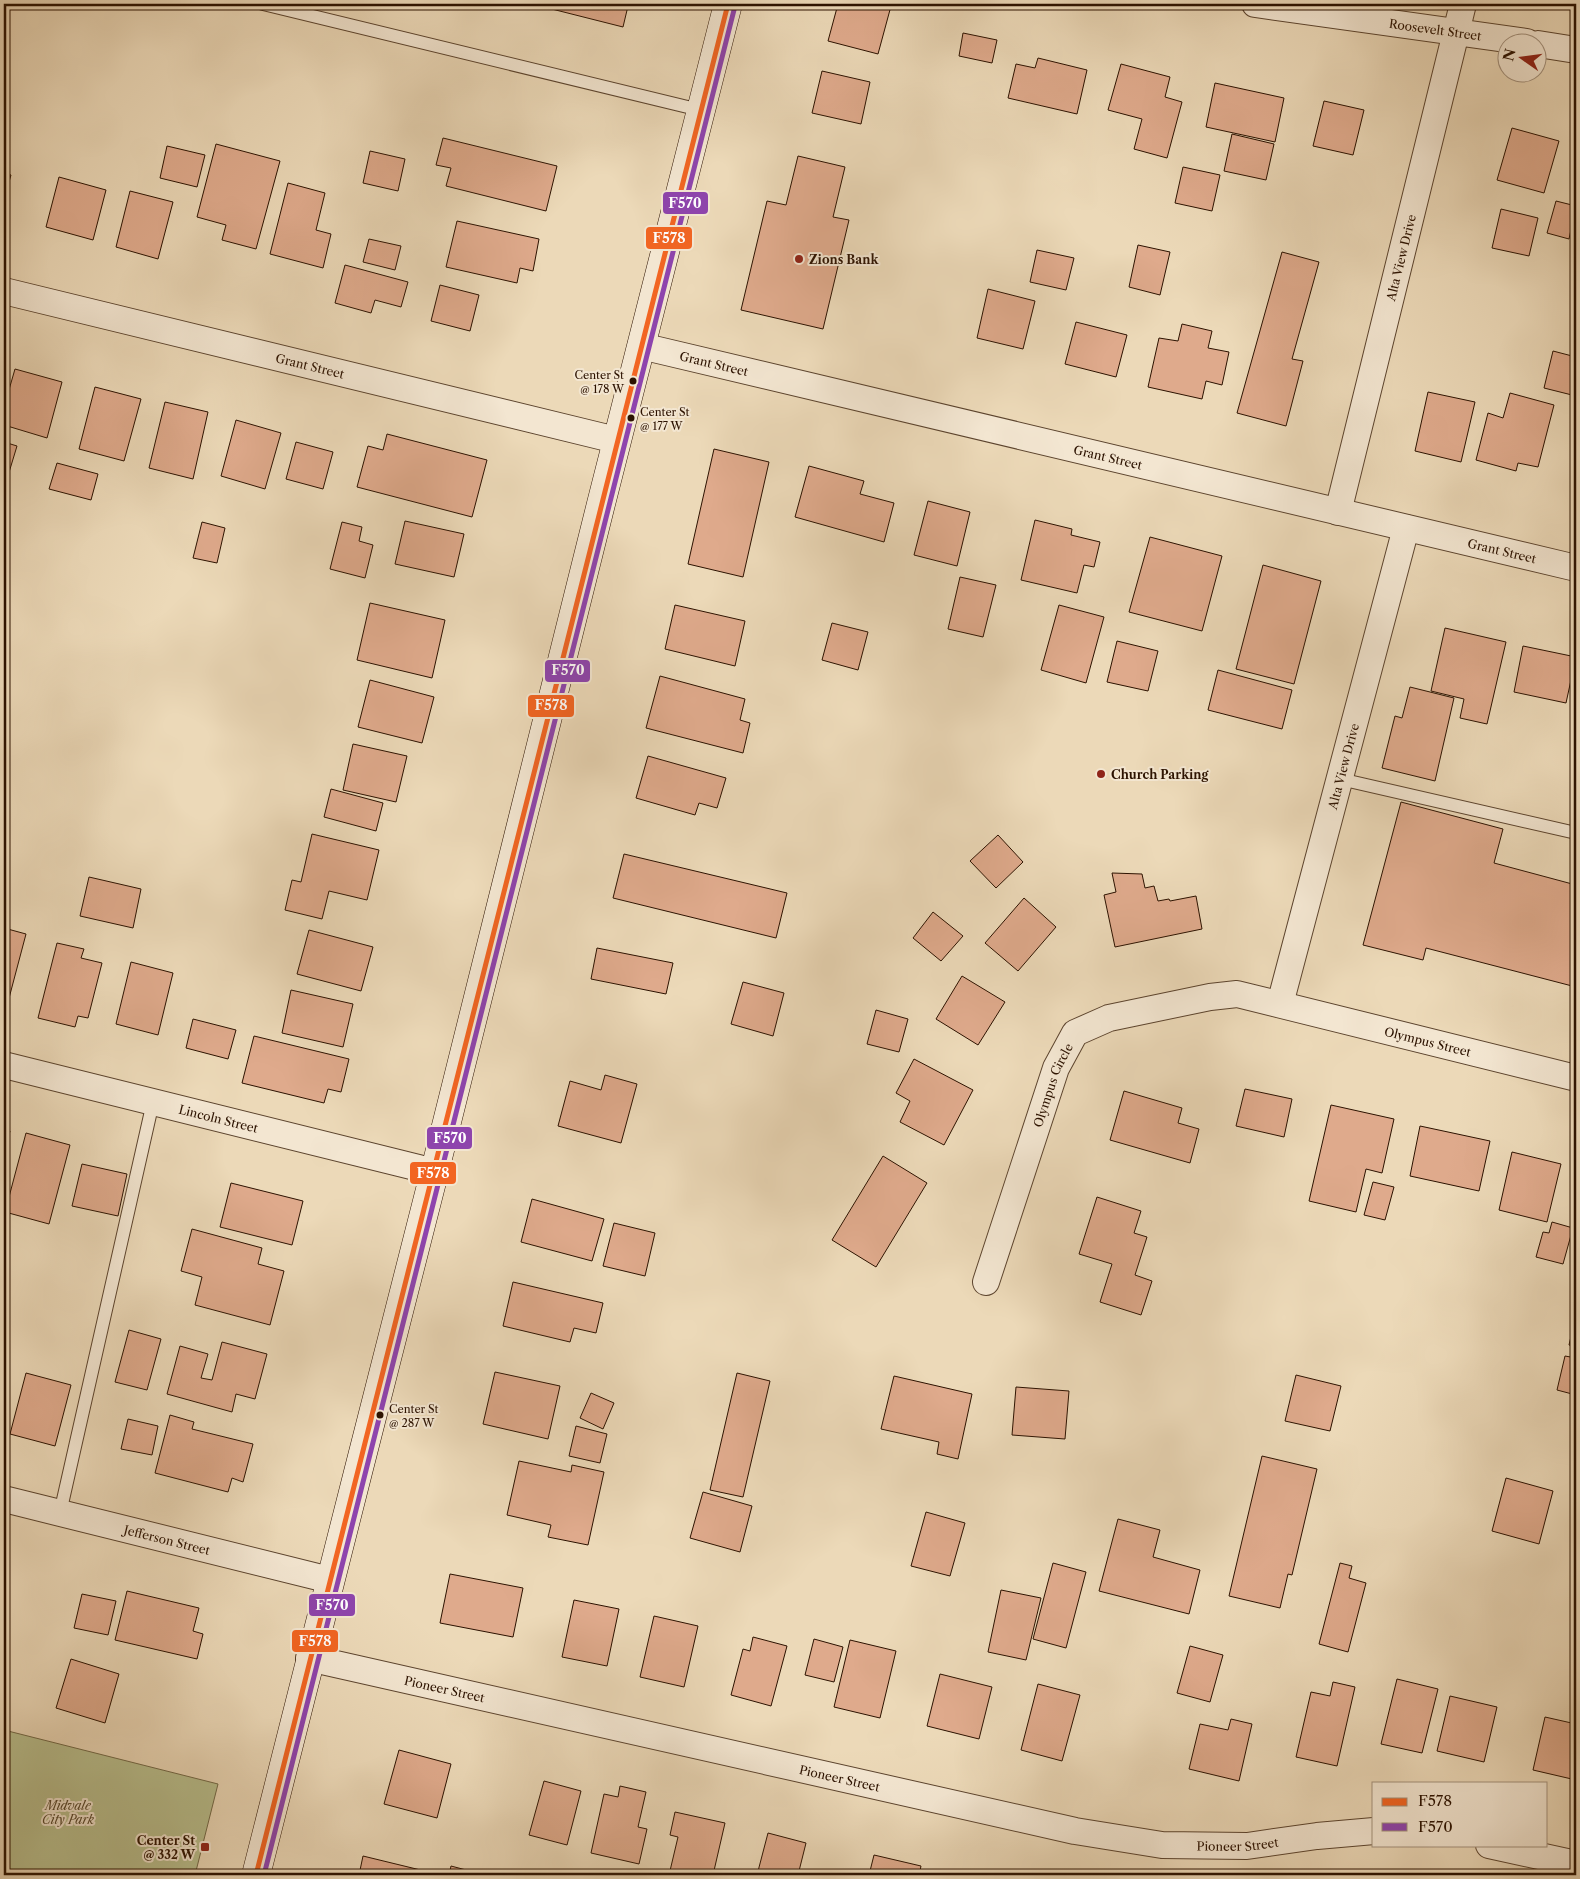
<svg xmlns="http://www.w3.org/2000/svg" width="1580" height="1879" font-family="'Libre Caslon Text',serif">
<rect width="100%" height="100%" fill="#ecd9b8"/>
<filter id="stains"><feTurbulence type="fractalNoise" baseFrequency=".004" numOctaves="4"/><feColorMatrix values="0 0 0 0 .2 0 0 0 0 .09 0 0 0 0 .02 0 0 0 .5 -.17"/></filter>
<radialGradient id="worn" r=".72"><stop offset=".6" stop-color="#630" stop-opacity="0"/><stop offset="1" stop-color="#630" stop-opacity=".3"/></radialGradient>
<path fill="#b8bf8e" stroke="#726847" d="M 4,1730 L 218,1784 L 195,1875 L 4,1875 Z"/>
<path fill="#dfaa8c" stroke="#2c1200" d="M 532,4 L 634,4 L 633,7 L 628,6 L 623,27 Z
M 838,4 L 883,4 L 891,6 L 878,54 L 828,41 Z
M 963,33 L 997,40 L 992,63 L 959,56 Z
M 1038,58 L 1087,70 L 1077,114 L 1008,98 L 1016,64 L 1035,68 Z
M 1121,64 L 1170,77 L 1165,97 L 1182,102 L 1167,158 L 1134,149 L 1142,119 L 1108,110 Z
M 822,71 L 870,82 L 861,124 L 812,113 Z
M 1215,83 L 1284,98 L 1275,142 L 1206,127 Z
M 1324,101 L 1364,110 L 1353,155 L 1313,146 Z
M 1512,128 L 1559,141 L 1544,193 L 1497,180 Z
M 1232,134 L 1274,144 L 1266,180 L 1224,171 Z
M 443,138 L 557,166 L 546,211 L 446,186 L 451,168 L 436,165 Z
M 216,144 L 280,161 L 256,249 L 222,240 L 226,225 L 197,217 Z
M 167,146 L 205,155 L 197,187 L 160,178 Z
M 370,151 L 405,159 L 398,191 L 363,183 Z
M 798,156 L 845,167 L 833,217 L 849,220 L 823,329 L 741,310 L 767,201 L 786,205 Z
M 1183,167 L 1220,175 L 1212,211 L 1175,203 Z
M 4,173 L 11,175 L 4,199 Z
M 59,177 L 106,190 L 93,240 L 46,227 Z
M 288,183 L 325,193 L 316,230 L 331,234 L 323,268 L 270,254 Z
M 130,191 L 173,202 L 158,259 L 116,247 Z
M 1556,201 L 1576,206 L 1569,239 L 1547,233 Z
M 1501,209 L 1538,218 L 1529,256 L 1492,248 Z
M 457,221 L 539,239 L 533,271 L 520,268 L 517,283 L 446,267 Z
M 369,239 L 401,246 L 395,270 L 363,262 Z
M 1138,245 L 1170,252 L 1160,295 L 1129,287 Z
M 1037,250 L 1074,258 L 1066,290 L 1030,282 Z
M 1282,252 L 1319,262 L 1292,359 L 1303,361 L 1286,426 L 1237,413 Z
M 345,265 L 408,282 L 401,307 L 375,300 L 371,313 L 335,303 Z
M 440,285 L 479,295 L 470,331 L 431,321 Z
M 988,289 L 1035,301 L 1023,349 L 977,338 Z
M 1076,322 L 1127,335 L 1116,377 L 1065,364 Z
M 1182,324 L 1212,331 L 1208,348 L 1229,352 L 1222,385 L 1206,381 L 1202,399 L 1148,387 L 1159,338 L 1178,341 Z
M 1553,351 L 1576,357 L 1576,396 L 1544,388 Z
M 15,369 L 62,382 L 47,438 L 4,425 L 4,407 Z
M 95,387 L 141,399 L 124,461 L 79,449 Z
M 1428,392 L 1475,402 L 1461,462 L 1415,451 Z
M 1510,393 L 1554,405 L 1538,467 L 1518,463 L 1516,471 L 1476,460 L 1488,413 L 1503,418 Z
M 165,402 L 208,412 L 193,479 L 149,468 Z
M 236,420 L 281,433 L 265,489 L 221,476 Z
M 387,434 L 487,460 L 472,517 L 357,487 L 368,446 L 383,450 Z
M 4,442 L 17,446 L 7,479 L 4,478 Z
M 296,442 L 333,452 L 323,489 L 286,479 Z
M 714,449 L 769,462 L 743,577 L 688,564 Z
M 57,463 L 98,474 L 91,500 L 49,489 Z
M 1576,463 L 1576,479 L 1573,478 Z
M 809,466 L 864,481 L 860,494 L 894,503 L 884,542 L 795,517 Z
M 928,501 L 970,512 L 957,566 L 914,555 Z
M 1035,520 L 1072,529 L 1071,535 L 1100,542 L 1094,567 L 1084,565 L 1077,593 L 1021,580 Z
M 405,521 L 464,534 L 454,577 L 395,564 Z
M 202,522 L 225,528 L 217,563 L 193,558 Z
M 342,522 L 362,527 L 359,541 L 373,545 L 365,578 L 330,569 Z
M 1150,537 L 1222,556 L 1202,631 L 1129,612 Z
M 1263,565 L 1321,581 L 1294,684 L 1236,669 Z
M 960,577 L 996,585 L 983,637 L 948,629 Z
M 370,603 L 445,620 L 432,678 L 357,660 Z
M 675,605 L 745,621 L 735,666 L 665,649 Z
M 1059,605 L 1104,617 L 1086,683 L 1041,670 Z
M 832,623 L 868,632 L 858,670 L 822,660 Z
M 1445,628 L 1506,642 L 1487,724 L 1460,718 L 1464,699 L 1431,691 Z
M 1117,641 L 1158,651 L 1148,691 L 1107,682 Z
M 1523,646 L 1576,657 L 1566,703 L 1514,692 Z
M 1218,670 L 1292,690 L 1282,729 L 1208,710 Z
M 660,676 L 745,699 L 740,720 L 750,723 L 743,753 L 646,728 Z
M 370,680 L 434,697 L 422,743 L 358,727 Z
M 1410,687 L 1454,698 L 1435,781 L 1382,768 L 1395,716 L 1402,718 Z
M 353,744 L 407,756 L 396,802 L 343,790 Z
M 648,756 L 726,778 L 717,808 L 699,803 L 695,815 L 636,798 Z
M 331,789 L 383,803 L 376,831 L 324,817 Z
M 1401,802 L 1503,829 L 1494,863 L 1576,885 L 1576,987 L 1426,948 L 1423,960 L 1363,945 Z
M 312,834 L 379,850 L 367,900 L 329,891 L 322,919 L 285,910 L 292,880 L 301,882 Z
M 998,835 L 1023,862 L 996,888 L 970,861 Z
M 624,854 L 787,893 L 776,938 L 613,898 Z
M 1112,873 L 1142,874 L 1145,888 L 1154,886 L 1158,901 L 1169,899 L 1170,901 L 1196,896 L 1202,929 L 1115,947 L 1104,895 L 1116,892 Z
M 89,877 L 141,889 L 133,928 L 80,916 Z
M 1024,898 L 1056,927 L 1018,971 L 985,943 Z
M 933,912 L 963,936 L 941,961 L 913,938 Z
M 4,928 L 26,934 L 8,1002 L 4,1001 Z
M 309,930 L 373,947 L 361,991 L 297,974 Z
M 57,943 L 84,949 L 81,958 L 102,963 L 88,1018 L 78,1016 L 75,1027 L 38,1018 Z
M 597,948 L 673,963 L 666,994 L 591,979 Z
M 131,962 L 173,973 L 158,1035 L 116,1024 Z
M 962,976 L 1005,1002 L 978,1045 L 936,1019 Z
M 743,982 L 784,993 L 773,1036 L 731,1024 Z
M 291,990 L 353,1004 L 343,1047 L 282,1033 Z
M 876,1010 L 908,1019 L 899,1052 L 867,1044 Z
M 193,1019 L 236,1030 L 228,1059 L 186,1048 Z
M 254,1036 L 349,1059 L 341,1092 L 328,1089 L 324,1103 L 242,1083 Z
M 914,1059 L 973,1090 L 944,1145 L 900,1122 L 910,1101 L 896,1093 Z
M 605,1075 L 637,1084 L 621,1143 L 558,1126 L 570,1081 L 601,1090 Z
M 1245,1089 L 1292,1099 L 1284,1137 L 1236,1126 Z
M 1124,1091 L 1182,1108 L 1178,1123 L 1199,1129 L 1190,1163 L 1110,1140 Z
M 1331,1105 L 1394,1119 L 1382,1173 L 1366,1169 L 1356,1212 L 1309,1201 Z
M 1420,1126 L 1490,1141 L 1479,1191 L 1410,1176 Z
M 4,1130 L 10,1131 L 4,1153 Z
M 26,1133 L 70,1145 L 49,1224 L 5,1212 Z
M 1512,1152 L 1561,1164 L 1547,1222 L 1499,1210 Z
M 883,1156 L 927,1183 L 876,1267 L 832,1240 Z
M 82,1164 L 127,1174 L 118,1216 L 72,1206 Z
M 1373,1182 L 1394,1187 L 1385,1220 L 1364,1215 Z
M 231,1183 L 303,1201 L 292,1245 L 220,1227 Z
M 1097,1197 L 1141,1211 L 1134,1233 L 1147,1237 L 1135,1275 L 1152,1281 L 1141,1315 L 1100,1302 L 1112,1264 L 1079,1254 Z
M 532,1199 L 604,1219 L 592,1261 L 521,1242 Z
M 1552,1222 L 1573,1228 L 1563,1264 L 1536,1257 L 1543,1232 L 1549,1233 Z
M 614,1223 L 655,1233 L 645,1276 L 603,1266 Z
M 192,1229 L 262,1248 L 258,1264 L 284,1271 L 270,1325 L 195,1305 L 202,1277 L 181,1271 Z
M 513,1282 L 603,1303 L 596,1333 L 574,1328 L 570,1342 L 503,1326 Z
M 1576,1315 L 1576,1347 L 1569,1345 Z
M 129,1330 L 161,1339 L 147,1390 L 115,1382 Z
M 222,1342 L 267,1354 L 255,1399 L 236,1394 L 232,1412 L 167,1394 L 180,1346 L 208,1354 L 201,1378 L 212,1380 Z
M 1565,1356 L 1576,1358 L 1576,1395 L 1557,1390 Z
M 495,1372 L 560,1386 L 548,1439 L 483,1424 Z
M 26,1373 L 71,1385 L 55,1446 L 10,1434 Z
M 737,1373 L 770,1381 L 743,1497 L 710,1490 Z
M 1296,1375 L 1341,1386 L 1330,1431 L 1285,1421 Z
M 894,1376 L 972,1394 L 958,1459 L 937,1454 L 939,1442 L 881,1429 Z
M 1016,1387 L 1069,1391 L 1065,1439 L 1012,1435 Z
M 591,1393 L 614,1403 L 603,1429 L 580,1418 Z
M 170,1415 L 194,1422 L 192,1429 L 253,1444 L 243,1482 L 232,1478 L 228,1492 L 155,1473 Z
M 128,1419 L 158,1426 L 152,1455 L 121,1449 Z
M 576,1426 L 607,1434 L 600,1463 L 569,1456 Z
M 1262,1456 L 1317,1469 L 1292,1575 L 1288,1574 L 1280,1608 L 1229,1596 Z
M 519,1461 L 571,1472 L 572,1465 L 604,1472 L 588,1545 L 548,1537 L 551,1525 L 507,1515 Z
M 1506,1478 L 1553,1491 L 1539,1544 L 1492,1531 Z
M 703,1492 L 752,1506 L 740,1552 L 690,1538 Z
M 926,1512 L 965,1523 L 950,1576 L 911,1566 Z
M 1118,1519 L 1160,1530 L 1153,1557 L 1200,1570 L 1189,1614 L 1099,1591 Z
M 1053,1563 L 1086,1572 L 1066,1648 L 1033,1639 Z
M 1340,1563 L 1352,1566 L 1349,1578 L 1366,1583 L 1348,1652 L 1319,1644 Z
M 450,1574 L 523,1588 L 513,1637 L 440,1623 Z
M 1001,1590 L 1041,1598 L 1026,1660 L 988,1652 Z
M 127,1591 L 199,1608 L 193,1631 L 203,1634 L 197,1659 L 115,1640 Z
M 82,1594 L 116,1601 L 108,1635 L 74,1628 Z
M 574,1600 L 619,1609 L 607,1666 L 562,1657 Z
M 654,1616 L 698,1626 L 684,1687 L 640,1677 Z
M 753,1637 L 787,1646 L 771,1706 L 731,1695 L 743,1649 L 750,1651 Z
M 814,1639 L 843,1647 L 834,1682 L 805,1675 Z
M 850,1640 L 896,1651 L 880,1718 L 834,1707 Z
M 1190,1646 L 1223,1655 L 1210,1702 L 1177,1693 Z
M 71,1659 L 119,1674 L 105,1723 L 56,1708 Z
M 940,1674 L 992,1687 L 979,1739 L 927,1726 Z
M 1397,1679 L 1438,1689 L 1422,1753 L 1381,1744 Z
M 1333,1682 L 1355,1687 L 1337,1766 L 1296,1757 L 1311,1692 L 1330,1696 Z
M 1038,1684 L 1080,1695 L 1062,1761 L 1021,1750 Z
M 1450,1696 L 1497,1707 L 1484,1762 L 1437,1751 Z
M 1545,1717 L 1576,1724 L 1576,1780 L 1533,1770 Z
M 1231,1719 L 1252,1724 L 1239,1781 L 1189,1769 L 1200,1724 L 1228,1730 Z
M 399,1750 L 451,1764 L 437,1818 L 384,1804 Z
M 544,1781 L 581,1791 L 567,1845 L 529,1835 Z
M 620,1786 L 646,1792 L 638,1827 L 647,1829 L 639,1864 L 591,1853 L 604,1794 L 618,1797 Z
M 675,1812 L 725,1823 L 713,1875 L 669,1875 L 678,1837 L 670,1835 Z
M 768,1833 L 806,1843 L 798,1875 L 757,1875 Z
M 874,1855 L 921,1866 L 919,1875 L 869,1875 Z
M 363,1856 L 441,1875 L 359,1875 Z
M 451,1866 L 485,1875 L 449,1875 Z"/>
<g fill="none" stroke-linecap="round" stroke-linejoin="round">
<defs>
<path id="lane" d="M 263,4 L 700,110
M 1340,779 L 1576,833
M 60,1513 L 153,1102"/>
<g id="street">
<path id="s1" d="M 1255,4 L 1527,42"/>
<path d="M 1538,44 L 1576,50"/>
<path id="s2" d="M 4,291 L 616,440"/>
<path id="s3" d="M 641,346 L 1576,568"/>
<path id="s4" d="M 1338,512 L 1463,4"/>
<path id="s5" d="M 1280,1004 L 1406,528"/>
<path id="s6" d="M 4,1065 L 435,1172"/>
<path id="s7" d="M 986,1282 L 1056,1068 L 1075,1033 L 1109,1018 L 1210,997 L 1237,994 L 1576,1078"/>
<path id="s8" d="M 4,1499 L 330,1580"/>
<path id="s9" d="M 309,1658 L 1075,1831 L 1162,1845 L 1247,1846 L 1317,1836 L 1374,1831"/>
<path d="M 1489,1845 L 1576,1864"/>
</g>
<path id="secondary" d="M 256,1875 C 314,1640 376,1405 435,1170 C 533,781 627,392 728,4"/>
</defs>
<use href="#lane" stroke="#5c442e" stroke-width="14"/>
<use href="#street" stroke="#5c442e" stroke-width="28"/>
<use href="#secondary" stroke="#2c1200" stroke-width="29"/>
<use href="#lane" stroke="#f3e6d1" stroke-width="12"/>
<use href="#street" stroke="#f3e6d1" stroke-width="26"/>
<use href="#secondary" stroke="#f3e6d1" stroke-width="28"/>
<defs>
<path id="bus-1" d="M 256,1875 L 728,4"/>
<path id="bus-2" d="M 264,1875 L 735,6"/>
</defs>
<use href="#bus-1" stroke="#f3e6d1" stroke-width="9"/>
<use href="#bus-2" stroke="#f3e6d1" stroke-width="9"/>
<use href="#bus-1" stroke="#f26522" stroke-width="5"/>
<use href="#bus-2" stroke="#8e44ad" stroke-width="5"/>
</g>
<g fill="#8f2418" stroke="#f3e6d1" stroke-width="2">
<circle cx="799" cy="259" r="5"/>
<circle cx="1101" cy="774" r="5"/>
<rect x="200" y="1842" width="10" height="10" rx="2.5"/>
</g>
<g fill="#2c1200" stroke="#f3e6d1" stroke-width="2">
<circle cx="633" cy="381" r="4.5"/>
<circle cx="631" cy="418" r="4.5"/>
<circle cx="380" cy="1415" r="4.5"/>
</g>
<g text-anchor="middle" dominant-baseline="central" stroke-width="4" stroke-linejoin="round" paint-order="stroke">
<g font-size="11" fill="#2c1200" stroke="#f3e6d1" text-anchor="start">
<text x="624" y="375" text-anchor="end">Center St<tspan x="624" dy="14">@ 178 W</tspan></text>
<text x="640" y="412">Center St<tspan x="640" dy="14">@ 177 W</tspan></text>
<text x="389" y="1409">Center St<tspan x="389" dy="14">@ 287 W</tspan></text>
</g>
<g font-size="12" fill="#2c1200" stroke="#f3e6d1">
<text stroke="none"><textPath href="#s1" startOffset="182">Roosevelt Street</textPath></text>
<text stroke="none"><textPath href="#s4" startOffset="262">Alta View Drive</textPath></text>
<text stroke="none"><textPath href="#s3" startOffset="75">Grant Street</textPath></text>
<text stroke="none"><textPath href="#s2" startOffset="315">Grant Street</textPath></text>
<text stroke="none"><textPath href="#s3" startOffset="480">Grant Street</textPath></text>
<text stroke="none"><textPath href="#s3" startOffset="885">Grant Street</textPath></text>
<text stroke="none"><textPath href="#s5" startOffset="246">Alta View Drive</textPath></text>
<text stroke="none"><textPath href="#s7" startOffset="629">Olympus Street</textPath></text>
<text stroke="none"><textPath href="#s7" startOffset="208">Olympus Circle</textPath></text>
<text stroke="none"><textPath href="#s6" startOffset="221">Lincoln Street</textPath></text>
<text stroke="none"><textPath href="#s8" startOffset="168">Jefferson Street</textPath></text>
<text stroke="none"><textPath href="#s9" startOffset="139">Pioneer Street</textPath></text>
<text stroke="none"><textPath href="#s9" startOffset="544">Pioneer Street</textPath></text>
<text stroke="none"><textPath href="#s9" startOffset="949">Pioneer Street</textPath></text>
</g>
<g font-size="12" font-weight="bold" fill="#2c1200" stroke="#f3e6d1" text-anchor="start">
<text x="809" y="259">Zions Bank</text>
<text x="1111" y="774">Church Parking</text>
<text x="195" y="1840" text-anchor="end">Center St<tspan x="195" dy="14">@ 332 W</tspan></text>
</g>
<g font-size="12" font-style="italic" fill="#56462b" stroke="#f3e6d1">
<text x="68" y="1805">Midvale<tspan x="68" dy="14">City Park</tspan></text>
</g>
</g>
<g stroke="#f3e6d1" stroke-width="2">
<rect x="662" y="191" width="47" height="24" rx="5" fill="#8e44ad"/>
<rect x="645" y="226" width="48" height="24" rx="5" fill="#f26522"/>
<rect x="544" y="659" width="47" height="24" rx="5" fill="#8e44ad"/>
<rect x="527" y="694" width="48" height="24" rx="5" fill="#f26522"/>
<rect x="426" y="1126" width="47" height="24" rx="5" fill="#8e44ad"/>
<rect x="409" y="1161" width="48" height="24" rx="5" fill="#f26522"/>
<rect x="308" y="1593" width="48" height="24" rx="5" fill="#8e44ad"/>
<rect x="291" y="1629" width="48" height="24" rx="5" fill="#f26522"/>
</g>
<g font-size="14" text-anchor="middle" font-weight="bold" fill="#fff">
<text x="685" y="208">F570</text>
<text x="669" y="243">F578</text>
<text x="568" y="675">F570</text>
<text x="551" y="710">F578</text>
<text x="450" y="1143">F570</text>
<text x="433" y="1178">F578</text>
<text x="332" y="1610">F570</text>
<text x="315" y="1646">F578</text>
</g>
<rect width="1580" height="1879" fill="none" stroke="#ecd9b8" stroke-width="20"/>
<rect x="5" y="5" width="1570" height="1869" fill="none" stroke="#2c1200" stroke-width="2.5"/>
<rect x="10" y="10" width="1560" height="1859" fill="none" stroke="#2c1200"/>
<rect x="1372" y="1782" width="175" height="65" fill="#f3e6d1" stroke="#a3917d"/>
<rect x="1382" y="1798" width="25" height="8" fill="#f26522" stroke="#a3917d"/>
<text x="1418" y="1806" font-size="15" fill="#2c1200">F578</text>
<rect x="1382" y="1823" width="25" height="8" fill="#8e44ad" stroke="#a3917d"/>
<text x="1418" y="1832" font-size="15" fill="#2c1200">F570</text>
<g transform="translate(1522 58) rotate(284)"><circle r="24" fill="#f3e6d1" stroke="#a3917d"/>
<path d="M0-4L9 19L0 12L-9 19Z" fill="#8f2418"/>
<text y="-8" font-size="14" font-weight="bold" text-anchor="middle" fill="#2c1200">N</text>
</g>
<rect width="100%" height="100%" filter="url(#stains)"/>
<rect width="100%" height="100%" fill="url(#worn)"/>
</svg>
